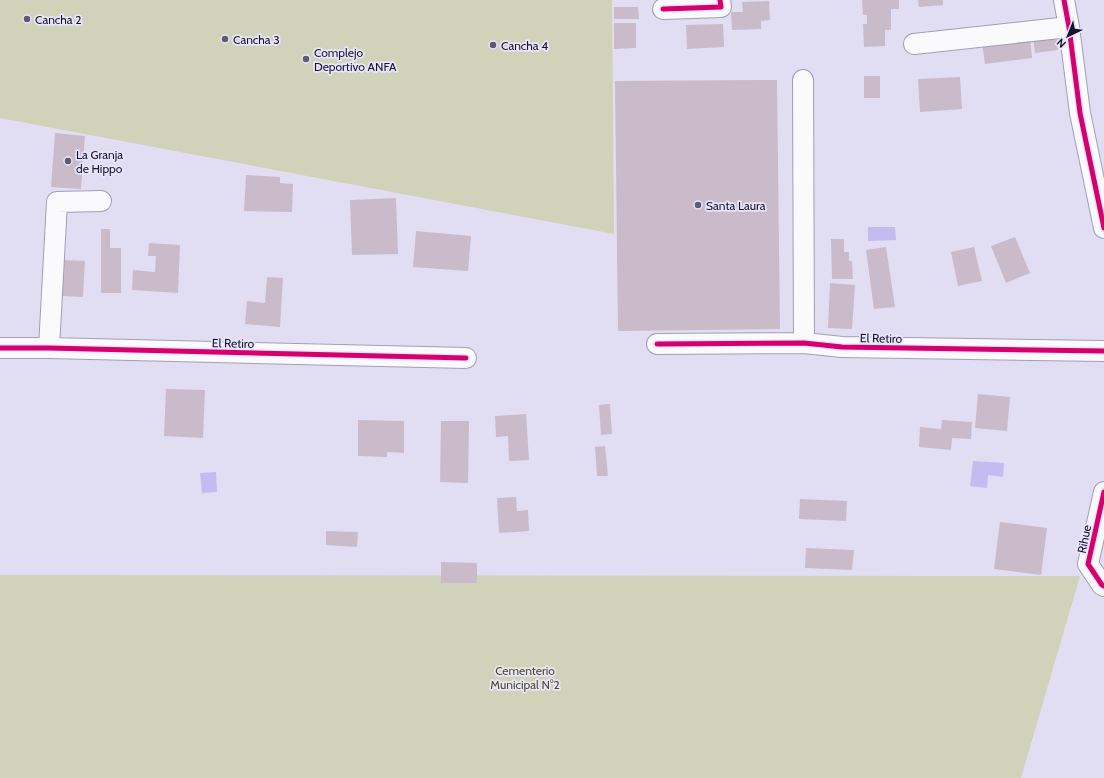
<svg xmlns="http://www.w3.org/2000/svg" width="1104" height="778" font-family="Cabin,sans-serif">
<rect width="100%" height="100%" fill="#e1def3"/>
<path fill="#d0d2b9" d="M 0,0 L 612,0 L 614,234 L 0,118 Z
M 0,575 L 1080,576 L 1021,778 L 0,778 Z"/>
<path fill="#c4bbf0" d="M 868,227 L 895,227 L 896,240 L 868,241 Z
M 973,461 L 1004,463 L 1003,477 L 988,475 L 987,488 L 970,486 Z
M 216,472 L 217,492 L 202,493 L 200,473 Z"/>
<path fill="#c9bbca" d="M 862,0 L 899,0 L 899,9 L 891,9 L 891,30 L 885,30 L 885,46 L 864,47 L 863,24 L 867,24 L 867,15 L 863,15 Z
M 918,0 L 943,0 L 943,5 L 919,7 Z
M 769,1 L 770,20 L 761,21 L 761,29 L 732,30 L 731,12 L 743,12 L 742,2 Z
M 614,7 L 638,7 L 639,19 L 614,19 Z
M 614,23 L 636,23 L 636,48 L 614,49 Z
M 723,24 L 724,47 L 687,49 L 686,25 Z
M 1056,33 L 1058,50 L 1035,53 L 1033,36 Z
M 1030,36 L 1032,58 L 985,64 L 982,42 Z
M 864,76 L 880,76 L 880,98 L 864,98 Z
M 960,77 L 962,109 L 920,112 L 918,79 Z
M 777,80 L 780,329 L 618,331 L 615,81 Z
M 55,133 L 85,136 L 81,189 L 51,187 Z
M 246,175 L 280,177 L 280,183 L 293,184 L 292,212 L 244,211 Z
M 396,198 L 398,254 L 352,255 L 350,200 Z
M 101,229 L 110,229 L 110,248 L 121,248 L 121,293 L 101,293 Z
M 416,231 L 471,236 L 468,271 L 413,267 Z
M 1015,237 L 1030,273 L 1006,283 L 991,246 Z
M 831,239 L 844,239 L 844,252 L 849,252 L 849,261 L 852,261 L 853,279 L 832,279 Z
M 149,243 L 180,245 L 178,293 L 132,290 L 133,270 L 155,272 L 156,256 L 148,256 Z
M 886,247 L 895,307 L 874,309 L 866,250 Z
M 974,247 L 982,281 L 958,286 L 951,252 Z
M 63,260 L 85,261 L 83,297 L 61,296 Z
M 267,277 L 283,278 L 280,327 L 245,324 L 247,301 L 265,303 Z
M 830,283 L 855,285 L 852,329 L 828,328 Z
M 166,389 L 205,390 L 203,438 L 164,436 Z
M 978,394 L 1010,397 L 1007,431 L 975,428 Z
M 610,404 L 612,434 L 601,435 L 599,405 Z
M 526,414 L 529,460 L 509,461 L 508,436 L 496,437 L 495,416 Z
M 358,420 L 404,421 L 404,453 L 387,452 L 387,457 L 358,456 Z
M 942,420 L 972,422 L 971,439 L 952,438 L 951,450 L 919,447 L 920,427 L 941,429 Z
M 441,421 L 469,421 L 468,483 L 440,482 Z
M 605,446 L 608,476 L 597,476 L 595,447 Z
M 516,497 L 517,511 L 528,510 L 529,531 L 499,533 L 497,498 Z
M 800,499 L 847,501 L 846,521 L 799,519 Z
M 1000,522 L 1047,528 L 1041,575 L 994,569 Z
M 326,531 L 358,532 L 357,547 L 326,545 Z
M 806,548 L 854,550 L 852,570 L 805,568 Z
M 441,562 L 477,563 L 477,583 L 441,583 Z"/>
<g fill="none" stroke-linecap="round" stroke-linejoin="round">
<defs>
<path id="minor" d="M 1064,0 L 1069,27 L 1080,113 L 1104,228
M 663,9 L 721,7 L 720,0
M 914,44 L 1069,27
M 803,80 L 804,343
M 657,344 L 804,343 L 842,347 L 1104,351
M 0,348 L 49,348 L 466,358
M 49,348 L 57,202 L 101,201
M 1104,492 L 1088,564 L 1102,585 L 1104,586"/>
</defs>
<use href="#minor" stroke="#a29fb3" stroke-width="22"/>
<use href="#minor" stroke="#fafafd" stroke-width="20"/>
<defs>
<path id="cycleway" d="M 1064,0 L 1069,27 L 1080,113 L 1104,228
M 663,9 L 721,7 L 720,0
M 657,344 L 804,343 L 842,347 L 1104,351
M 0,348 L 49,348 L 466,358
M 1104,492 L 1088,564 L 1102,585 L 1104,586"/>
</defs>
<use href="#cycleway" stroke="#e8e5fe" stroke-width="8"/>
<use href="#cycleway" stroke="#d6006c" stroke-width="5"/>
</g>
<g fill="#5e5b70" stroke="#e8e5fe" stroke-width="1.5">
<circle cx="27" cy="19" r="4"/>
<circle cx="225" cy="39" r="4"/>
<circle cx="493" cy="45" r="4"/>
<circle cx="306" cy="59" r="4"/>
<circle cx="68" cy="161" r="4"/>
<circle cx="698" cy="205" r="4"/>
</g>
<g text-anchor="middle" dominant-baseline="central" stroke-width="3.5" stroke-linejoin="round" paint-order="stroke">
<g font-size="12" fill="#181429" stroke="#e8e5fe" text-anchor="start">
<text x="35" y="19">Cancha 2</text>
<text x="233" y="39">Cancha 3</text>
<text x="501" y="45">Cancha 4</text>
<text x="314" y="52">Complejo<tspan x="314" dy="14">Deportivo ANFA</tspan></text>
<text x="76" y="154">La Granja<tspan x="76" dy="14">de Hippo</tspan></text>
<text x="706" y="205">Santa Laura</text>
</g>
<g font-size="12" fill="#181429" stroke="#e8e5fe">
<text transform="translate(881 338) rotate(1)">El Retiro</text>
<text transform="translate(233 343) rotate(1)">El Retiro</text>
<text transform="translate(1084 539) rotate(-78)">Rihue</text>
</g>
<g font-size="12" fill="#4d4f1b" stroke="#e8e5fe">
<text x="525" y="670">Cementerio<tspan x="525" dy="14">Municipal N°2</tspan></text>
</g>
</g>
<g transform="translate(1068 36) rotate(223)" stroke="#e8e5fe" stroke-width="3" paint-order="stroke">
<path d="M0-3L7 15L0 10L-7 15Z" fill="#181429"/>
<text y="-6" font-size="11" font-weight="bold" text-anchor="middle" fill="#181429">N</text>
</g>
</svg>
